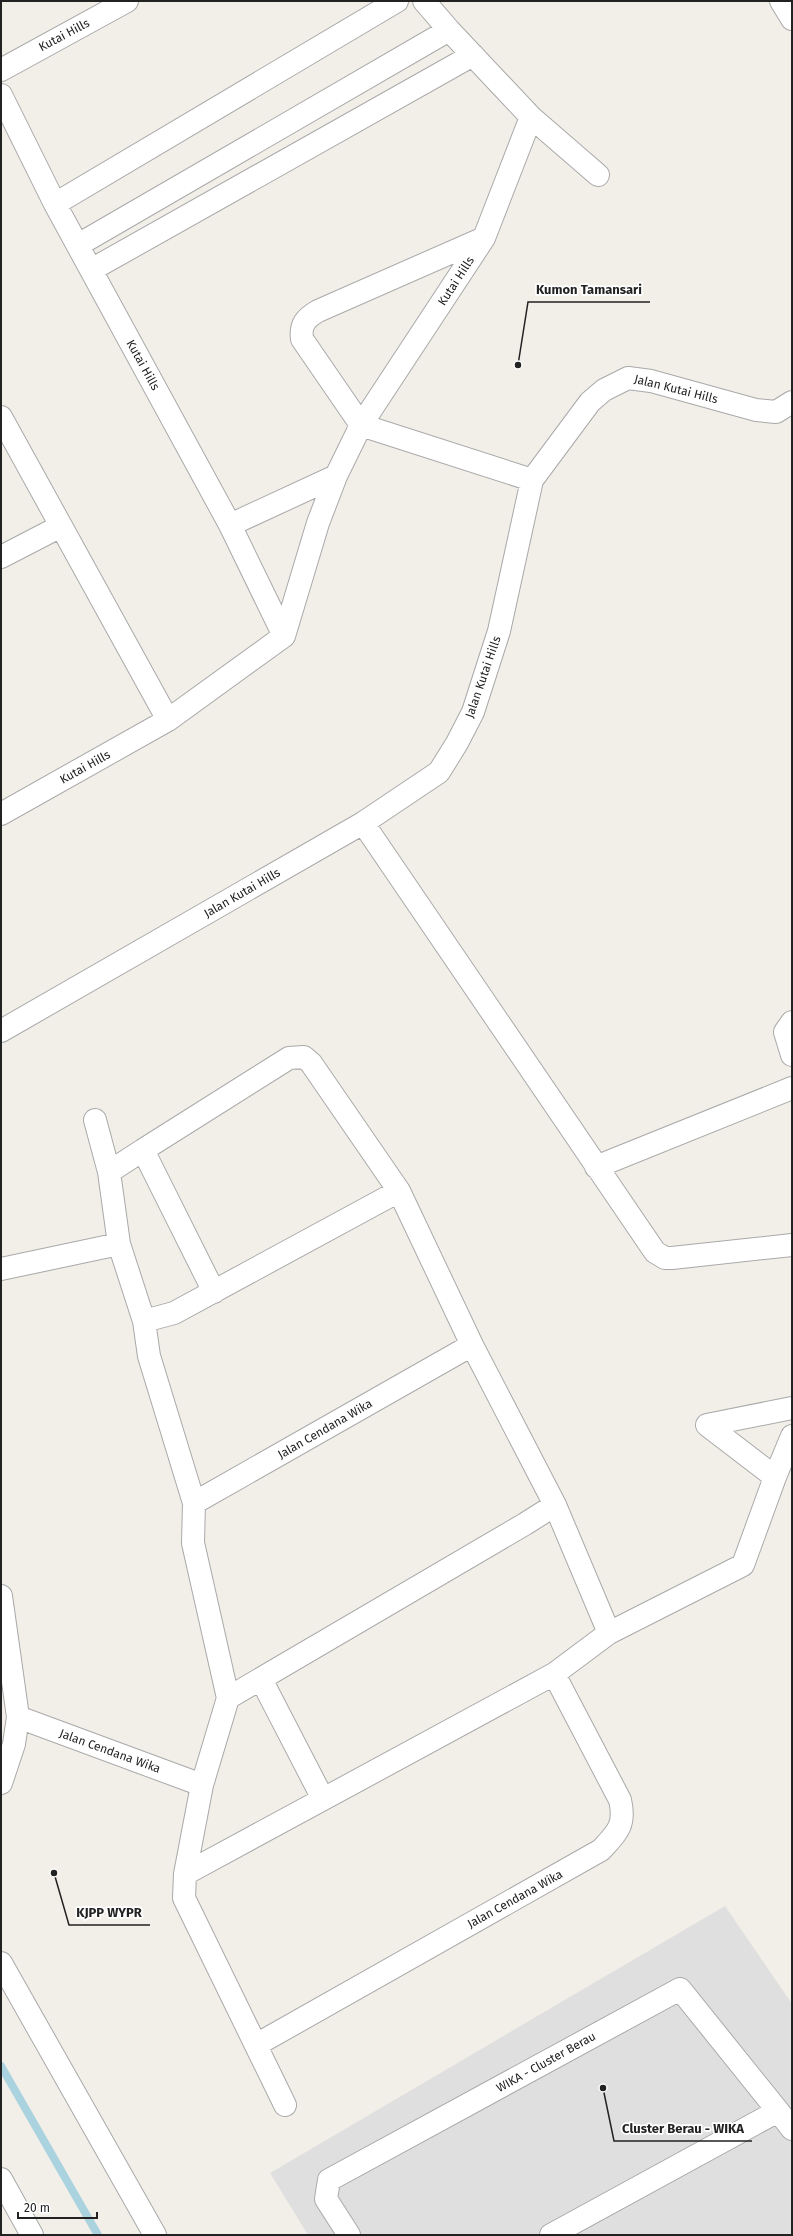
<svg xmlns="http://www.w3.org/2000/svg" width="793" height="2236" font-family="'Fira Sans',sans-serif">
<rect width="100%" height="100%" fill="#f2efe9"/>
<path fill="#e0dfdf" d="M 725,1906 L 792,2004 L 792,2235 L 308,2235 L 270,2173 Z"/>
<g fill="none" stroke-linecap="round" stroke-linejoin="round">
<path stroke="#aad3df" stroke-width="8" d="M 1,2066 L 98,2235"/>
<defs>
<path id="minor" d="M 424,1 L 449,30 L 531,117 L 598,175
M 781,1 L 792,19
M 1,70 L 127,1
M 1,95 L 55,204 L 230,525 L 284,636
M 55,204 L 397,1
M 484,238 L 318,311 C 306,318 300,324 302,339 L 361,425 L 532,480
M 78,245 L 449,30
M 91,270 L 473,55
M 1,417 L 168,720
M 230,525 L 336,476
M 1,557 L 61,526
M 1,814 L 168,720 L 284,636 L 318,523 L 336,476 L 361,425 L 484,238 L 531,117
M 363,823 L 655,1252 L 665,1258 L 672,1258 L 792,1245
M 792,1022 L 785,1032 L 792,1055
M 1,1031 L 363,823 L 439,772 L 457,743 L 473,712 L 499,631 L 532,480 L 590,402 L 604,390 L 628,378 L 651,381 L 756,410 L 776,412 L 792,402
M 95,1120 L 109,1172 L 119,1244 L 144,1321
M 596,1167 L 792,1088
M 109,1172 L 143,1150
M 1,1269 L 119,1244
M 214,1292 L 143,1150 L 289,1058 L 304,1057 L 311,1063 L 399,1191
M 792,1408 L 707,1425 L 775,1477 L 792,1436
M 194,1503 L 149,1356 L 144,1321 L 174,1313 L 399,1191 L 472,1345
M 1,1596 L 18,1717 L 14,1744 L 1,1783
M 609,1633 L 743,1565 L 775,1477
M 261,1679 L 323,1799
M 228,1698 L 193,1543 L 194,1503 L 472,1345 L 555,1505
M 18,1717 L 202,1785 L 185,1874 L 184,1898 L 285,2105
M 202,1785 L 228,1698 L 525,1524 L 555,1505 L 609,1633 L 554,1674
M 185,1874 L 554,1674 L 620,1800 C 626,1825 617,1833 601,1850 L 256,2045
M 1,1963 L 155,2235
M 778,2111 L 792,2129
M 1,2179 L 32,2235
M 349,2235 L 326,2199 L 329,2180 L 680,1989 L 778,2111 L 551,2235"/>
</defs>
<use href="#minor" stroke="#a9a9a9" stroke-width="24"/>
<use href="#minor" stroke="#fff" stroke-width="22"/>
</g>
<g text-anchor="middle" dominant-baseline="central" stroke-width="3.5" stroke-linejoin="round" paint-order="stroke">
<g font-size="12" fill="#222" stroke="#fff">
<text transform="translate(64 35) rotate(-28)">Kutai Hills</text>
<text transform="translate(456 281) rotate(-57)">Kutai Hills</text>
<text transform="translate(143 365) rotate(61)">Kutai Hills</text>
<text transform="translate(676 389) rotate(14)">Jalan Kutai Hills</text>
<text transform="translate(483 677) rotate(-71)">Jalan Kutai Hills</text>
<text transform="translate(85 767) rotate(-29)">Kutai Hills</text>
<text transform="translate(242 893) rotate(-30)">Jalan Kutai Hills</text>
<text transform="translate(325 1429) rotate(-30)">Jalan Cendana Wika</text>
<text transform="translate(110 1751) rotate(20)">Jalan Cendana Wika</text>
<text transform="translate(515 1899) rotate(-29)">Jalan Cendana Wika</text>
<text transform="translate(546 2062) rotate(-29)">WIKA - Cluster Berau</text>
</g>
</g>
<path fill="none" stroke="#222" stroke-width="1.5" d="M518 365L528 302H650M54 1873L69 1925H150M603 2088L614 2141H752"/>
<g fill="#222" stroke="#fff" stroke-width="1.5">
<circle cx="518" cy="365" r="4"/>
<circle cx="54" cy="1873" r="4"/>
<circle cx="603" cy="2088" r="4"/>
</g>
<g font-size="13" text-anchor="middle" font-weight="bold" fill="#222" stroke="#fff" stroke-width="3.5" stroke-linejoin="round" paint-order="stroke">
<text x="589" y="294">Kumon Tamansari</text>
<text x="109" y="1917">KJPP WYPR</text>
<text x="683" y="2133">Cluster Berau - WIKA</text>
</g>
<rect width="793" height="2236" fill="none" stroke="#222222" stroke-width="4"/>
<path d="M18 2212v6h79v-6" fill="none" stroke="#222222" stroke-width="2"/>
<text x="24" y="2212" font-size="12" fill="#222222" stroke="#ffffff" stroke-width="3" paint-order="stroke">20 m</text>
</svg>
